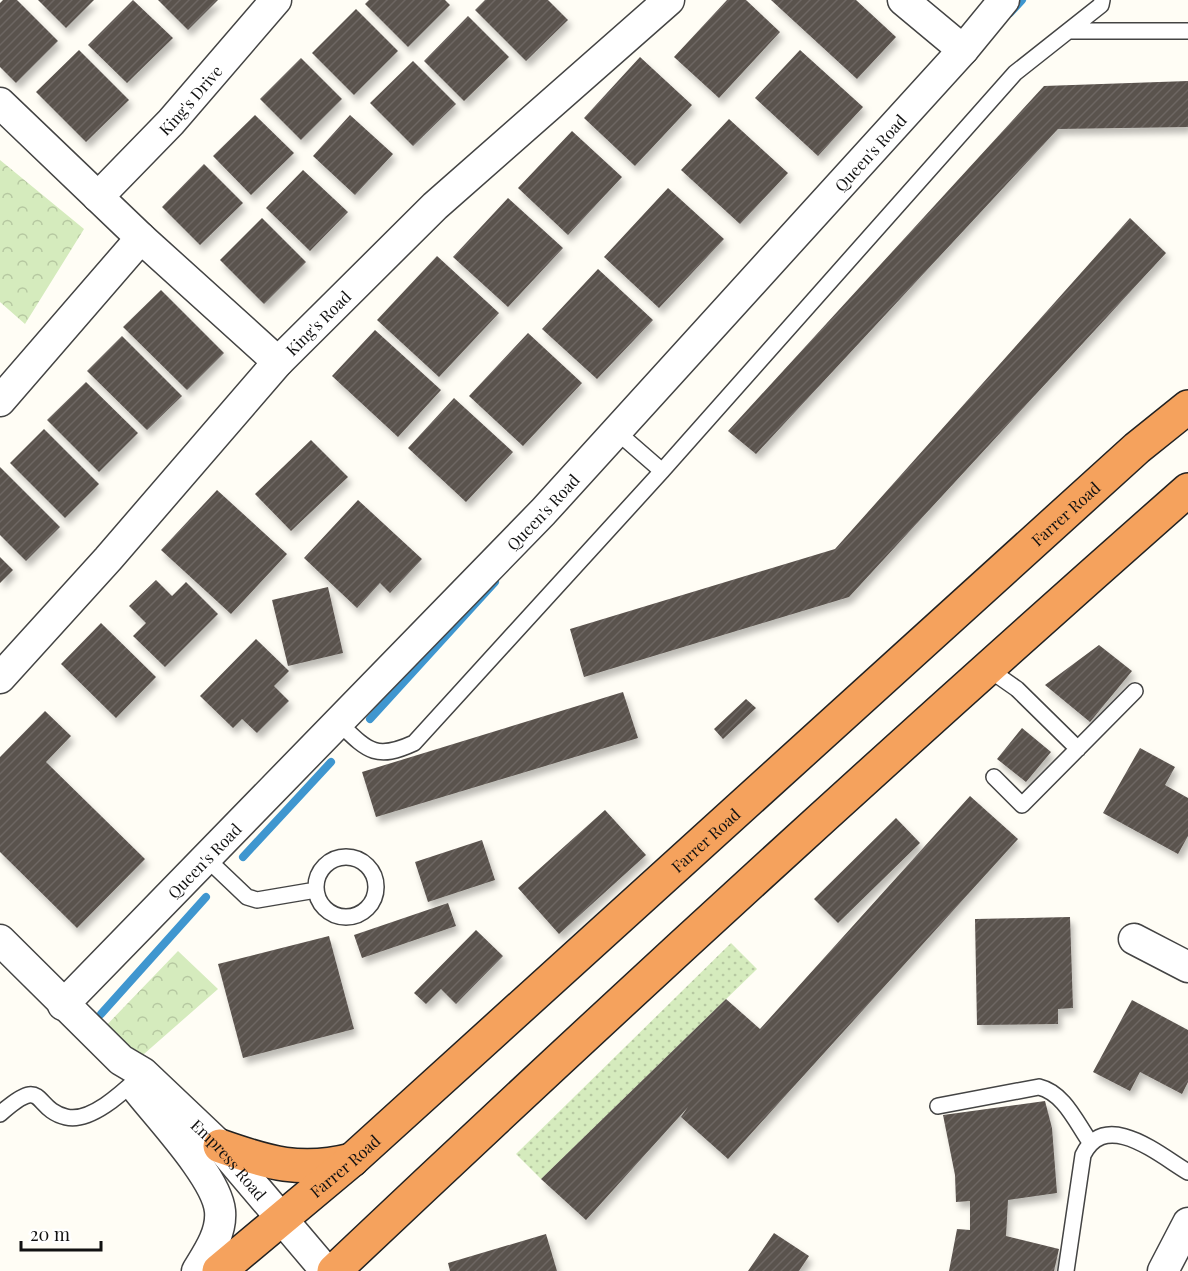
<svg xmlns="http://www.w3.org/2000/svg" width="1188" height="1271" font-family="'Playfair Display',serif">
<defs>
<pattern id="park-crowns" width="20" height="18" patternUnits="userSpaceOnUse" patternTransform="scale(1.5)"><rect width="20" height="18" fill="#d5ebbd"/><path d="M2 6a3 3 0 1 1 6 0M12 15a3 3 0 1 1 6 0" fill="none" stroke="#b6c8a1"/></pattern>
<pattern id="garden-dots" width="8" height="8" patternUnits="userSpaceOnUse" patternTransform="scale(1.5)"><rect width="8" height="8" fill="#d5ebbd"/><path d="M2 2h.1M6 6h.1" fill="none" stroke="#b6c8a1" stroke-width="1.8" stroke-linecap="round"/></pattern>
<pattern id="building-hatch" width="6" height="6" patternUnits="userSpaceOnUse" patternTransform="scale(1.5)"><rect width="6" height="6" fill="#5a524d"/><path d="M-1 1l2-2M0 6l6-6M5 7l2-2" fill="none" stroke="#6d6662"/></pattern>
<filter id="shadow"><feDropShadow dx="3.5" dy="6" stdDeviation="3" flood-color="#0004"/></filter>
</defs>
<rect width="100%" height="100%" fill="#fffdf5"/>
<path fill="url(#park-crowns)" d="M 0,160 L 84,229 L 25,324 L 0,302 Z
M 178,951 L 218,989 L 136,1061 L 100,1032 Z"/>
<path fill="url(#garden-dots)" d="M 731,943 L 757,969 L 541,1179 L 516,1154 Z"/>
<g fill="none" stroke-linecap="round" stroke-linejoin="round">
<path stroke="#3f96cf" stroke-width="8" d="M 1010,13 L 1022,0
M 370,719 L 495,582
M 243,857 L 331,762
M 101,1014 L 206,897"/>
</g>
<path fill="url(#building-hatch)" filter="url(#shadow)" d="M 3,0 L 17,0 L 58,41 L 16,83 L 0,67 L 0,3 Z
M 38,0 L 94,0 L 66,28 Z
M 133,0 L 173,38 L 127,83 L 88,45 Z
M 158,0 L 218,0 L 188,30 Z
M 369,0 L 445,0 L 450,5 L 408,47 L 365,4 Z
M 485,0 L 548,0 L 568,20 L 526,61 L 475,10 Z
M 727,0 L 746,0 L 780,32 L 719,98 L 674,57 Z
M 771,0 L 856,0 L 896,37 L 857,79 Z
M 356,9 L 398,51 L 354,95 L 312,53 Z
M 468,16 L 509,57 L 464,101 L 424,61 Z
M 79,50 L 129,100 L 86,142 L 36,92 Z
M 800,50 L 863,107 L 818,156 L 755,98 Z
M 640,57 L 692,105 L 635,166 L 584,118 Z
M 301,58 L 342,99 L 301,140 L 260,99 Z
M 413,61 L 456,104 L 413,146 L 370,103 Z
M 1188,81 L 1188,127 L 1058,129 L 756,454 L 728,431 L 1044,86 Z
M 255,115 L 294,153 L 251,195 L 213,156 Z
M 350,115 L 393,154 L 355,195 L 313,156 Z
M 729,119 L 788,173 L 740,224 L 681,170 Z
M 572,131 L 622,177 L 568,235 L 518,188 Z
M 204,164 L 243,203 L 200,245 L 162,207 Z
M 303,170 L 348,212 L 310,251 L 266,208 Z
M 668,188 L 724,239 L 659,308 L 604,257 Z
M 508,198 L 563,248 L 508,307 L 453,257 Z
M 262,218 L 306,262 L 264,304 L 220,260 Z
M 1130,218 L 1166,253 L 849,597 L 584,677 L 570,629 L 835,549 Z
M 437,256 L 499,313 L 439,377 L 377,320 Z
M 598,269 L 653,320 L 597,379 L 542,329 Z
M 161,290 L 224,353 L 187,390 L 123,327 Z
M 375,330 L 441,390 L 398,437 L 332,376 Z
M 528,333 L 582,383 L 523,446 L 469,396 Z
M 122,336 L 182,396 L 147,430 L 87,371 Z
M 86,382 L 138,433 L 99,472 L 47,420 Z
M 454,398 L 513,452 L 466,502 L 408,448 Z
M 44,429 L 99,484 L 65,518 L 10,463 Z
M 311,440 L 348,477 L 291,531 L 255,494 Z
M 0,467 L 60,527 L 26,561 L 0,535 Z
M 217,490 L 287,554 L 231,614 L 161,550 Z
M 358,500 L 422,559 L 390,593 L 380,583 L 357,608 L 304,558 Z
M 0,557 L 13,570 L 0,583 Z
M 156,580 L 172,596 L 186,582 L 218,614 L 165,667 L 133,636 L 146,623 L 129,606 Z
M 328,587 L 343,653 L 288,666 L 272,600 Z
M 101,623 L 156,677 L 116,718 L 61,664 Z
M 256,639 L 289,671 L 274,686 L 289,701 L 257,733 L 242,719 L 233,728 L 200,696 Z
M 1099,645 L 1132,671 L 1090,722 L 1045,685 Z
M 623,692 L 638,738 L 376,817 L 362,772 Z
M 746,699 L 756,708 L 723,739 L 714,729 Z
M 45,711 L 71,736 L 46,762 L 145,859 L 77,928 L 0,852 L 0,757 Z
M 1022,728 L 1051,752 L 1026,782 L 997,759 Z
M 1140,748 L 1175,767 L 1165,785 L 1188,798 L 1188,836 L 1178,854 L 1103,813 Z
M 970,796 L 1018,839 L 728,1159 L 681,1117 L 688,1107 L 586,1220 L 541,1179 L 726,999 L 760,1029 Z
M 605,810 L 646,855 L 559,934 L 518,888 Z
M 896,818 L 920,843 L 838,923 L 814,899 Z
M 482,840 L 495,880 L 428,902 L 415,862 Z
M 448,903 L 456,926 L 362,958 L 354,935 Z
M 1070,917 L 1073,1008 L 1058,1009 L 1058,1024 L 977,1025 L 975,919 Z
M 476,930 L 503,956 L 456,1004 L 441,989 L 426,1004 L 414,993 Z
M 329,936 L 354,1029 L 243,1058 L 218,964 Z
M 1132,1000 L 1188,1030 L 1188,1082 L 1182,1094 L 1140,1072 L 1130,1091 L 1093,1072 Z
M 1045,1101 L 1052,1128 L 1057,1193 L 1008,1200 L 1006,1236 L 1059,1249 L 1054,1271 L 949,1271 L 957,1229 L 970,1230 L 970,1201 L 956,1202 L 955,1175 L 943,1115 Z
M 774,1233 L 809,1256 L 799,1271 L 748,1271 Z
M 546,1234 L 557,1271 L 450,1271 L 448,1263 Z"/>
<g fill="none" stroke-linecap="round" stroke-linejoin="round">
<defs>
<path id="lane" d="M 1069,31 L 1188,31
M 616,431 L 662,471
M 987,668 L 1017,689 L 1078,749
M 338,722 C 367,750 375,761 414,743 L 662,471 L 1015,73 L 1101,5 L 1102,0
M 994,777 L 1022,805 L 1135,691
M316 887a30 30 0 1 1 60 0a30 30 0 1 1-60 0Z
M 206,858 L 247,897 L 257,900 L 316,890
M 938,1106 L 1039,1087 C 1064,1093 1076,1122 1090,1142
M 0,1114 C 46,1073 32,1109 66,1117 C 90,1123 122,1093 138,1078
M 1066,1271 L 1083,1155 C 1106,1109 1158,1154 1188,1172"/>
<g id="street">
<path d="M 903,0 L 963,50"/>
<path d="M 0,103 L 141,238 L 278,362"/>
<path id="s1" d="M 98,197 L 171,122 L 276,0"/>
<path d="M 0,401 L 141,238"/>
<path id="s2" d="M 0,678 L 108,559 L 278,362 L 435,206 L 669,0"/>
<path d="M 1134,939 L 1188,967"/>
<path id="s3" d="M 0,940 L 121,1060 L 143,1073 L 220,1146 L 326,1271"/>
<path id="s4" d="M 63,1005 L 543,512 L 963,50 L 1004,0"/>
<path d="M 138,1090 C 160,1118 217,1178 220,1211 C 222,1233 208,1253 197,1271"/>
<path d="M 1163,1271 L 1188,1223"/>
</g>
<g id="highway">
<path d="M 220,1146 C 268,1163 301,1173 352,1160"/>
<path id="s5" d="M 219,1271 L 353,1159 L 1137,448 L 1188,407"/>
<path d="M 334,1271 C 614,1006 899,745 1188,490"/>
</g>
</defs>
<use href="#lane" stroke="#444" stroke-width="18"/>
<use href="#street" stroke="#444" stroke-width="33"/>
<use href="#highway" stroke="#222" stroke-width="36"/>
<use href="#lane" stroke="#fff" stroke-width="15"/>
<use href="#street" stroke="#fff" stroke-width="30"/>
<use href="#highway" stroke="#f5a25d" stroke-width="33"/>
</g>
<g text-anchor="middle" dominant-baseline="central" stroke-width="6" stroke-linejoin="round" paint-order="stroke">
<g font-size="16" fill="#111" stroke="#fff">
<text stroke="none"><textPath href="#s1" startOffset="134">King's Drive</textPath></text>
<text stroke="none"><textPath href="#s4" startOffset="1174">Queen's Road</textPath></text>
<text stroke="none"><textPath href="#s2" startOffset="477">King's Road</textPath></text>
<text stroke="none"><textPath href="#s4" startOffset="688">Queen's Road</textPath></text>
<text stroke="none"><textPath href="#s5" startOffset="1136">Farrer Road</textPath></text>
<text stroke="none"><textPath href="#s5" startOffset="650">Farrer Road</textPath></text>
<text stroke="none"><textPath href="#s4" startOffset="202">Queen's Road</textPath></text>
<text stroke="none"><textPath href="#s3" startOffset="318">Empress Road</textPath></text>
<text stroke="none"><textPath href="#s5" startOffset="164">Farrer Road</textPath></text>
</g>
</g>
<path d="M21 1241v9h80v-9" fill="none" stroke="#111111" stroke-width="3"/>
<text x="30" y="1241" font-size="18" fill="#111111" stroke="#ffffff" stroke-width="4.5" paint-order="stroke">20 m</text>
</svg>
